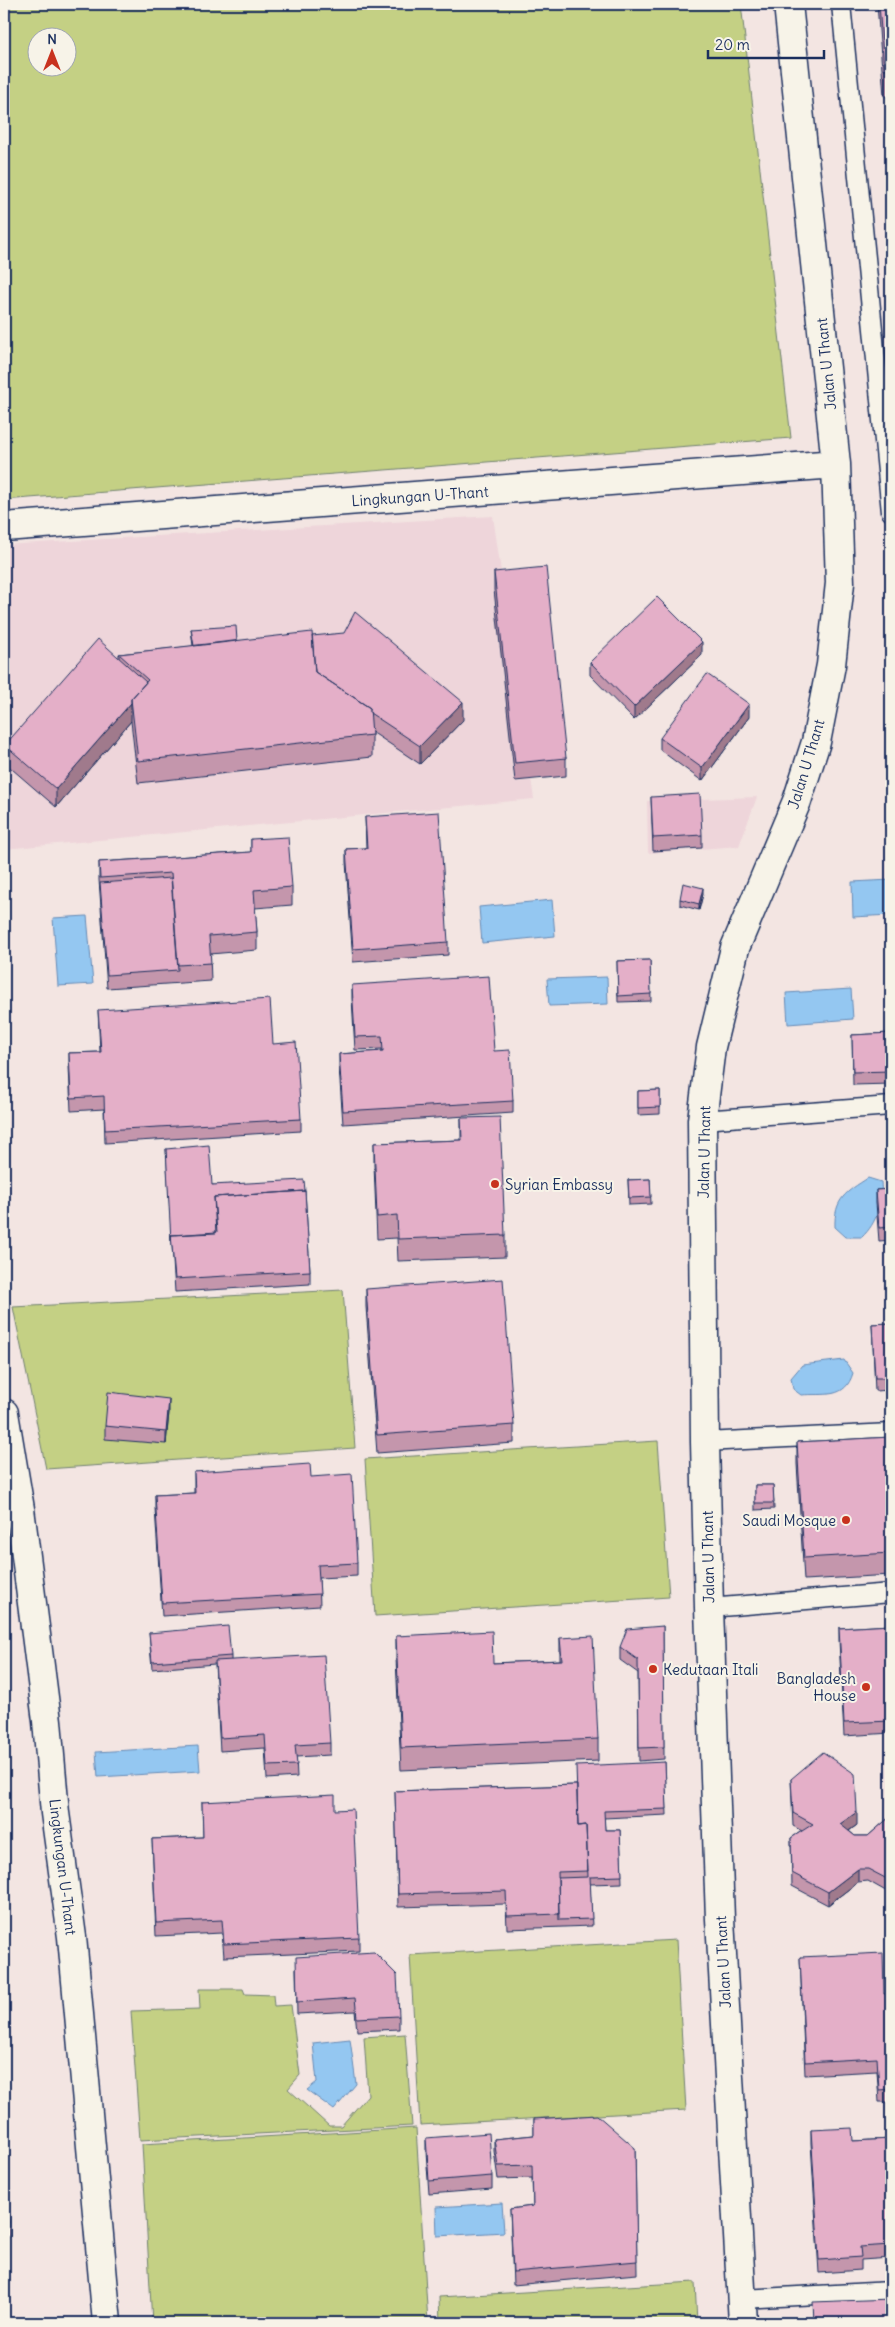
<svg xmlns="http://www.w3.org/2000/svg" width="895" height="2327" font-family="Delius,sans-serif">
<rect width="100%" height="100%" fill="#f3e5e2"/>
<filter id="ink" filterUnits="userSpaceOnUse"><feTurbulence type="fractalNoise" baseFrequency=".02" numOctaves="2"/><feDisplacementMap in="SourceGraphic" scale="10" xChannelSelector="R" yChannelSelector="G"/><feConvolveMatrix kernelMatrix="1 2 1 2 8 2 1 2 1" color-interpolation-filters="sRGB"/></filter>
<g filter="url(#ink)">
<path fill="#eed5da" d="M 493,516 L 534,799 L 4,849 L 4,545 Z
M 757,797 L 739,846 L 648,853 L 647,801 Z"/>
<path fill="#c4d084" stroke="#708071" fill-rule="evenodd" d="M 4,4 L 741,4 L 791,438 L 4,500 ZM 38,38 L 68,38 L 68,68 L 38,68 Z
M 343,1290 L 355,1448 L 46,1469 L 13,1307 Z
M 658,1441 L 669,1597 L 375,1616 L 365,1459 Z
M 676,1940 L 686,2110 L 420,2125 L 410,1955 Z
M 199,1989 L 243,1989 L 245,1994 L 273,1995 L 274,2006 L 291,2005 L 300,2075 L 288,2089 L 329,2126 L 341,2126 L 368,2095 L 364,2037 L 405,2034 L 412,2126 L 140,2140 L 131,2011 L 200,2009 Z
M 416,2128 L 428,2323 L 152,2323 L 142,2144 Z
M 695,2282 L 697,2323 L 440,2323 L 439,2297 Z"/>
<path fill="#94c7f1" stroke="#648ab6" d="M 891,880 L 891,915 L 853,917 L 852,882 Z
M 552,900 L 555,936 L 482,943 L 479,907 Z
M 87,916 L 93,984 L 58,986 L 53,918 Z
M 607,977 L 608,1004 L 549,1006 L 547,979 Z
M 851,989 L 853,1019 L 788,1024 L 786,993 Z
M 868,1178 L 881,1182 C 883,1202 877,1223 862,1237 L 846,1237 L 835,1227 C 834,1199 846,1192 868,1178 Z
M 844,1360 L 853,1373 C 845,1400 825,1393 801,1395 L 793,1389 L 791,1378 L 802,1365 Z
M 198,1746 L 200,1771 L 98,1777 L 96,1752 Z
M 350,2039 L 356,2084 L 334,2110 L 307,2090 L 317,2082 L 313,2043 Z
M 502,2203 L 504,2232 L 437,2236 L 436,2207 Z"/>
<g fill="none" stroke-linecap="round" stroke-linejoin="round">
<defs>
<path id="lane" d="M 841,4 L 891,512
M 702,1120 L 891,1106
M 705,1442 L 891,1433
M 709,1608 L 891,1593
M 742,2299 L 891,2291"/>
<path id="street" d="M 4,527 L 836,464
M 4,1413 L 20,1509 L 47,1721 L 55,1813 L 72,1937 L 107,2323
M 743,2323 L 720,1919 L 709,1608 L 705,1442 L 702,1120 L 711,1047 L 735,948 L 797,801 L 816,742 L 831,665 L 840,583 L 836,464 L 788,4"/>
</defs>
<use href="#lane" stroke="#1b2f5e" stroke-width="21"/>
<use href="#street" stroke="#1b2f5e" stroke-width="31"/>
<use href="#lane" stroke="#f7f3e8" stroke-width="18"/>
<use href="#street" stroke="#f7f3e8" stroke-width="28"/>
</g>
<path fill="#c496ac" stroke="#1b2f5e" d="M 877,4 L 891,4 L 891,96 L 884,96 Z
M 494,572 L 566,758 L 566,776 L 515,781 L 494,590 Z
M 191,629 L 237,641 L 312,636 L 463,720 L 420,764 L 372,732 L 372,757 L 138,783 L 131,721 L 56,807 L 5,763 L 5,745 L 119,658 L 119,654 L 193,646 Z
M 702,655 L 634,720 L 590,675 L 590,662 Z
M 749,717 L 702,781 L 660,750 L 660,738 Z
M 651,797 L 702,835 L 702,848 L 653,851 Z
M 365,817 L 448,942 L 448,955 L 353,962 L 346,862 L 346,849 L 366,848 Z
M 251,839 L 292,887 L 292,905 L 255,908 L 257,932 L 257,950 L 210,954 L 211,981 L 107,988 L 99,880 L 99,862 L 251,852 Z
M 703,894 L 699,910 L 680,905 L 680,899 Z
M 650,960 L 651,1001 L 618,1002 L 617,961 Z
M 352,985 L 494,1051 L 513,1101 L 513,1113 L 343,1124 L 339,1067 L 339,1054 L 382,1051 L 382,1049 L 355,1050 L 352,998 Z
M 98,1010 L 273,1044 L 301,1119 L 301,1131 L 105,1143 L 104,1109 L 71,1111 L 69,1066 L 69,1053 L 100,1052 Z
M 891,1033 L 891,1084 L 853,1085 L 852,1035 Z
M 660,1090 L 660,1114 L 638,1115 L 638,1091 Z
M 461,1118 L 505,1235 L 505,1257 L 398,1261 L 397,1238 L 377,1239 L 374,1165 L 374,1143 L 461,1140 Z
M 166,1149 L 212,1185 L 305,1191 L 310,1271 L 310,1284 L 175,1292 Z
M 650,1179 L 651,1204 L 629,1205 L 628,1180 Z
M 891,1189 L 891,1240 L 879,1241 L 876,1203 L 876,1190 Z
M 366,1289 L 514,1425 L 514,1443 L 377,1453 L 366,1307 Z
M 891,1323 L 891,1390 L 875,1391 L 872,1324 Z
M 169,1412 L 166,1444 L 105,1439 L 105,1426 Z
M 891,1437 L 891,1575 L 804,1580 L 797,1464 L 797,1442 Z
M 194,1472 L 311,1477 L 357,1563 L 357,1576 L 319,1578 L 320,1606 L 162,1616 L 155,1508 L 155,1495 L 194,1493 Z
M 755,1485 L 773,1485 L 774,1509 L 755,1510 Z
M 891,1625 L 891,1733 L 844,1736 L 839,1640 L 839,1628 Z
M 663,1626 L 664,1759 L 639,1761 L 638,1673 L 620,1660 L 620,1647 Z
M 149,1633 L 231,1656 L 231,1660 L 330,1743 L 330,1755 L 296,1757 L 297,1777 L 267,1779 L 265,1748 L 220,1751 L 215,1664 L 152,1669 Z
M 396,1636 L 493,1663 L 560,1660 L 560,1638 L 598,1739 L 598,1761 L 401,1770 L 396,1658 Z
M 665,1762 L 667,1815 L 604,1818 L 605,1830 L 620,1830 L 622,1883 L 590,1884 L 592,1926 L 507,1929 L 506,1904 L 398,1907 L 395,1791 L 576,1785 Z
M 791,1779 L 857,1825 L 849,1831 L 855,1836 L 868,1836 L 891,1816 L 891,1894 L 868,1881 L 858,1882 L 828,1905 L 792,1886 L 791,1838 L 802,1831 L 793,1826 Z
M 202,1802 L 335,1810 L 359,1938 L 359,1951 L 224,1957 L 222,1933 L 156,1936 L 152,1839 L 203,1837 Z
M 800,1957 L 884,1994 L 891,1994 L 891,2102 L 879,2102 L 877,2071 L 805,2075 Z
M 296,1969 L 399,2016 L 399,2029 L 357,2031 L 355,2011 L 297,2014 Z
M 534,2119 L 635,2148 L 637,2274 L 513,2285 L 510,2209 L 533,2206 L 532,2178 L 498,2179 L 494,2151 L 494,2139 L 534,2135 Z
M 811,2130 L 853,2141 L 891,2139 L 891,2258 L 861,2260 L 861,2270 L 819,2273 L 811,2143 Z
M 426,2138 L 492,2176 L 492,2189 L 429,2194 L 426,2151 Z
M 4,2171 L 9,2223 L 9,2236 L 4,2236 Z"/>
<path fill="#a07a8c" stroke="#1b2f5e" d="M 702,642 L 702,655 L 634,720 L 634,707 Z
M 463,702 L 463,720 L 420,764 L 420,746 Z
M 131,703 L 131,721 L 56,807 L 56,789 Z
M 749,704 L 749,717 L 702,781 L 702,768 Z
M 703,888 L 703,894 L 699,910 L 699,904 Z
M 169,1399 L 169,1412 L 166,1444 L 166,1432 Z
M 857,1812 L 857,1825 L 840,1837 L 840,1824 Z
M 858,1869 L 858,1882 L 828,1905 L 828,1892 Z"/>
<path fill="#e4afc8" stroke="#1b2f5e" d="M 879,4 L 891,4 L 891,68 L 884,69 Z
M 546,567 L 566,758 L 515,763 L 494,572 Z
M 657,597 L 702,642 L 634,707 L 590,662 Z
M 355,612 L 463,702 L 420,746 L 370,713 L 370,708 L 315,672 L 312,636 L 344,633 Z
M 236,626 L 237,641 L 194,646 L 191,629 Z
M 312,632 L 315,672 L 370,708 L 372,735 L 138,761 L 131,699 L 148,680 L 119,654 Z
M 98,639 L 146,682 L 131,699 L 131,703 L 56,789 L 5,745 Z
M 707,674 L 749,704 L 702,768 L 660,738 Z
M 700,794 L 702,835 L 653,838 L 651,797 Z
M 439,812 L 448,942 L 353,949 L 346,849 L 367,848 L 365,817 Z
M 288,837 L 292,887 L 254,890 L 257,932 L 209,936 L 211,963 L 178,965 L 171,873 L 100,878 L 99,862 L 251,852 L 251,839 Z
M 171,878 L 178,970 L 107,975 L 100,883 Z
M 683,883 L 703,888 L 699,904 L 680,899 Z
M 650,960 L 651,994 L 618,996 L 617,961 Z
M 489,976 L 494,1051 L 510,1050 L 513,1101 L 343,1111 L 339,1054 L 383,1051 L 382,1036 L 355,1037 L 352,985 Z
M 270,999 L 273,1044 L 296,1042 L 301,1119 L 105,1130 L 104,1096 L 71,1098 L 69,1053 L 101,1052 L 98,1010 Z
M 891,1033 L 891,1071 L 853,1072 L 852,1035 Z
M 660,1090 L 660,1107 L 638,1108 L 638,1091 Z
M 500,1117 L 505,1235 L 398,1239 L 397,1215 L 377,1217 L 374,1143 L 462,1140 L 461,1118 Z
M 209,1145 L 212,1185 L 304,1180 L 305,1191 L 214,1197 L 216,1233 L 171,1235 L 171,1241 L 166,1149 Z
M 650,1179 L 651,1197 L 629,1198 L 628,1180 Z
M 891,1189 L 891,1227 L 879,1228 L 876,1190 Z
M 305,1191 L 310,1271 L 175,1279 L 171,1235 L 217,1232 L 214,1197 Z
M 503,1279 L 514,1425 L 377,1435 L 366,1289 Z
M 891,1323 L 891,1378 L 875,1378 L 872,1324 Z
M 108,1392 L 169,1399 L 166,1432 L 105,1426 Z
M 891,1437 L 891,1553 L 804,1558 L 797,1442 Z
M 310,1464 L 311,1477 L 352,1474 L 357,1563 L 318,1565 L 320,1594 L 162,1603 L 155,1495 L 195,1493 L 194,1472 Z
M 755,1485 L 773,1485 L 774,1503 L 755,1503 Z
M 891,1625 L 891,1721 L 844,1723 L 839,1628 Z
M 228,1626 L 231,1656 L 152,1662 L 149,1633 Z
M 663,1626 L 664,1747 L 639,1748 L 638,1660 L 620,1647 L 627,1629 Z
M 492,1631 L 493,1663 L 562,1660 L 560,1638 L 593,1636 L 598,1739 L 401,1748 L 396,1636 Z
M 324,1655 L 330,1743 L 295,1745 L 297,1765 L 267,1766 L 265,1735 L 220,1738 L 215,1661 Z
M 823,1752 L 855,1774 L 857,1812 L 840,1824 L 855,1836 L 868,1836 L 891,1816 L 891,1881 L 868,1869 L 858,1869 L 828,1892 L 792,1873 L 791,1838 L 813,1824 L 793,1813 L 791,1779 Z
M 665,1762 L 667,1809 L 604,1811 L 605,1830 L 620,1830 L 622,1876 L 590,1877 L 592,1919 L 559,1920 L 558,1878 L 588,1877 L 586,1825 L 578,1826 L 576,1766 Z
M 577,1785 L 578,1826 L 586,1825 L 588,1871 L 558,1872 L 559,1914 L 507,1916 L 506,1891 L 398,1894 L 395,1791 Z
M 335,1795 L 335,1810 L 353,1809 L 359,1938 L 224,1944 L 222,1920 L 156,1923 L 152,1839 L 203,1837 L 202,1802 Z
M 374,1952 L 397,1975 L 399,2016 L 357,2018 L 355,1998 L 297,2002 L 296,1957 Z
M 883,1953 L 884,1994 L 891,1994 L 891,2089 L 879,2090 L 877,2058 L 805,2062 L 800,1957 Z
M 597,2115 L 635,2148 L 637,2261 L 513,2272 L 510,2209 L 533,2206 L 532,2165 L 498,2166 L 494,2139 L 534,2135 L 534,2119 Z
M 852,2128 L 853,2141 L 891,2139 L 891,2245 L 860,2247 L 861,2257 L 819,2260 L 811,2130 Z
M 489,2133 L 492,2176 L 429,2181 L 426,2138 Z
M 4,2171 L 7,2171 L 9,2223 L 4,2224 Z
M 891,2299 L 891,2323 L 814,2323 L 813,2302 Z"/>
</g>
<g fill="#c8321e" stroke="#f7f3e8" stroke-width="2">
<circle cx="495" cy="1184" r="5"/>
<circle cx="846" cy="1520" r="5"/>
<circle cx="653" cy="1669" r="5"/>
<circle cx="866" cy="1687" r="5"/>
</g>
<g text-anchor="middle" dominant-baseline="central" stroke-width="4" stroke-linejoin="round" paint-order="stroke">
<g font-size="15" fill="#1b2f5e" stroke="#f7f3e8">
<text transform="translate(826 364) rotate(-96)">Jalan U Thant</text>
<text transform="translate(420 496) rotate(-4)">Lingkungan U-Thant</text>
<text transform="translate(806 764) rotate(-73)">Jalan U Thant</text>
<text transform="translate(704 1152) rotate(-89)">Jalan U Thant</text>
<text transform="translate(708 1557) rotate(-91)">Jalan U Thant</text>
<text transform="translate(63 1867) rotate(83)">Lingkungan U-Thant</text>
<text transform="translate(723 1962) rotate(-93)">Jalan U Thant</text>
</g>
<g font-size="15" fill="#1b2f5e" stroke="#f7f3e8" text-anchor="start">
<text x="505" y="1184">Syrian Embassy</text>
<text x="836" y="1520" text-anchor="end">Saudi Mosque</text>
<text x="663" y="1669">Kedutaan Itali</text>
<text x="856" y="1678" text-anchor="end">Bangladesh<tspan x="856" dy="17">House</tspan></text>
</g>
</g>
<rect width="895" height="2327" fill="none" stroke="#f7f3e8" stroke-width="20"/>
<rect x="10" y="10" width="875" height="2307" fill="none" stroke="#1b2f5e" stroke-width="2" filter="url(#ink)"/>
<g transform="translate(52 52)"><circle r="24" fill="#f7f3e8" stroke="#9fa5b1"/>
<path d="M0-4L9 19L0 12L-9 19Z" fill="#c8321e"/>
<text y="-8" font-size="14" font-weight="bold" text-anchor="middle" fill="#1b2f5e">N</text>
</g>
<path d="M708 50v8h116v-8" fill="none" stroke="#1b2f5e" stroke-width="2.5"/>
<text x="715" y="50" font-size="15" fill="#1b2f5e" stroke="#f7f3e8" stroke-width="4" paint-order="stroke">20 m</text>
</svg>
